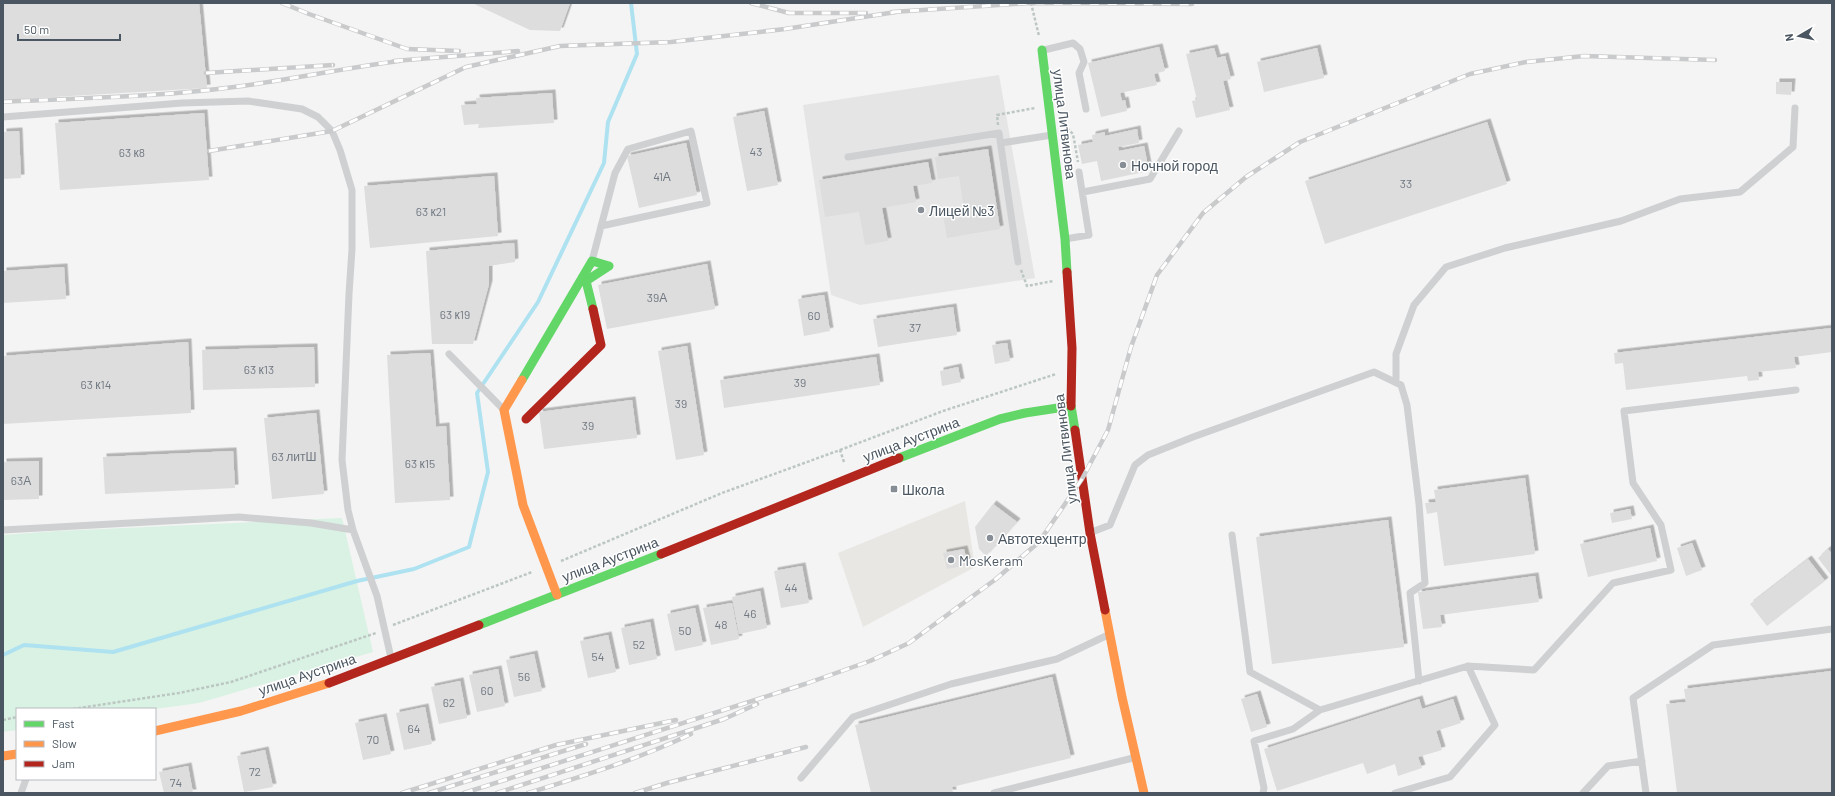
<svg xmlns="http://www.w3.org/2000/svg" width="1835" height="796" font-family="Barlow,sans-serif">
<defs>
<filter id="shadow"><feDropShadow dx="3.5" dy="-3.5" stdDeviation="0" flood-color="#0004"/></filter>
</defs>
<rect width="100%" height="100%" fill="#f4f4f4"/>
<path fill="#e8e7e3" d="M 965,501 L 975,567 L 863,627 L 838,553 Z"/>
<path fill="#e6e5e6" d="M 999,75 L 1035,278 L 860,305 L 831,295 L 803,105 Z"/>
<path fill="#d9f2e3" d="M 342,518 L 373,652 L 199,703 L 155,709 L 17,709 L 17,730 L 3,732 L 3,535 L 58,531 Z"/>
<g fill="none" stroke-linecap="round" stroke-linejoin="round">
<path stroke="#aee2f0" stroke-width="4" d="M 3,655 L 24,645 L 113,652 L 357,581 L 414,569 L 469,547 L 488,472 L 477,393 L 538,302 L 604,163 L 608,122 L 637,54 L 631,3"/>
</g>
<path fill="#ddddde" filter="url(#shadow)" d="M 3,3 L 199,3 L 207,88 L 3,100 Z
M 472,3 L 570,3 L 560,31 L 530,30 Z
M 1159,47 L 1165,71 L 1154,74 L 1157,85 L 1120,93 L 1122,101 L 1125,100 L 1127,111 L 1101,117 L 1088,63 Z
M 1214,48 L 1217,58 L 1225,56 L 1231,79 L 1223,81 L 1230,110 L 1196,118 L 1192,101 L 1197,100 L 1186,54 Z
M 1317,48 L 1324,78 L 1264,92 L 1257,62 Z
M 1776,82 L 1792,82 L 1791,95 L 1776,94 Z
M 552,93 L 554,123 L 478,128 L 479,124 L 464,125 L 461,105 L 477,104 L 476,98 Z
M 764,111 L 778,185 L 747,191 L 733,117 Z
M 204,113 L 209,180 L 60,190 L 55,123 Z
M 1487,122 L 1507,184 L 1325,244 L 1305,181 Z
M 1137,129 L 1139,143 L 1118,147 L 1119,151 L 1144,146 L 1149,171 L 1101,181 L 1097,161 L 1082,164 L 1078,145 L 1093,142 L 1092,135 L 1105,132 L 1105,136 Z
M 19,131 L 21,178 L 3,179 L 3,132 Z
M 686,143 L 697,195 L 639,208 L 627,156 Z
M 988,149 L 1000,229 L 947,238 L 943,215 L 964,212 L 959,176 L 938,179 L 935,157 Z
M 928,162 L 932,183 L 913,186 L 916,202 L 882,208 L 888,241 L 865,245 L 859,212 L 825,217 L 819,180 Z
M 494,176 L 498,236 L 370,248 L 364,186 Z
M 514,243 L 515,262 L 489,266 L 489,284 L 473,344 L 432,344 L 426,251 Z
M 707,264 L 715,309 L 607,329 L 598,285 Z
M 64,267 L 66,299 L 3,303 L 3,271 Z
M 824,295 L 830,331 L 804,336 L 798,299 Z
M 953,307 L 957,335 L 878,347 L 873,319 Z
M 1832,328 L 1832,352 L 1794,357 L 1796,368 L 1758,372 L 1759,380 L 1748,381 L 1747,376 L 1626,390 L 1623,363 L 1615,364 L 1614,353 Z
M 188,342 L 191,413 L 3,424 L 3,356 Z
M 1007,343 L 1010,361 L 995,364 L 992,345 Z
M 687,346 L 704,455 L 676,460 L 658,351 Z
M 314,347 L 315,387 L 203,390 L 202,350 Z
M 430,353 L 436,427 L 446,426 L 450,500 L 395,503 L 387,355 Z
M 876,357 L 880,385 L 724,408 L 720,380 Z
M 958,367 L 961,382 L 942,386 L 940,371 Z
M 632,400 L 637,438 L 544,449 L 539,412 Z
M 316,413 L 324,494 L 272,499 L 264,418 Z
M 233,451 L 235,488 L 105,494 L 103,457 Z
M 39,461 L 39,499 L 3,500 L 3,462 Z
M 1525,478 L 1535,554 L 1444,566 L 1437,512 L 1427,514 L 1425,503 L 1436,502 L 1434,490 Z
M 993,504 L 1017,522 L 986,556 L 979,549 L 975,527 Z
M 1630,509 L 1632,519 L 1612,523 L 1610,513 Z
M 1388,520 L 1404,647 L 1272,664 L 1256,537 Z
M 1650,528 L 1657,561 L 1588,577 L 1580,544 Z
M 1692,543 L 1702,570 L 1686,576 L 1677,548 Z
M 964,549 L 968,565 L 947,569 L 943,553 Z
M 1828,549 L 1832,554 L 1831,575 L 1818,558 Z
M 1808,559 L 1825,581 L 1767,626 L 1750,604 Z
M 802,566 L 809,603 L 781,608 L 774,571 Z
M 1535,576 L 1539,602 L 1440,615 L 1442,627 L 1423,629 L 1418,592 Z
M 760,591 L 767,628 L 739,634 L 732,597 Z
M 732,603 L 739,639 L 711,645 L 703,608 Z
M 695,608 L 703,645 L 675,651 L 667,614 Z
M 650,622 L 657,659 L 629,665 L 621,628 Z
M 608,635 L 616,672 L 588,678 L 580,641 Z
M 534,654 L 542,691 L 514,697 L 506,660 Z
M 498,669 L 505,706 L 477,712 L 469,675 Z
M 1832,671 L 1832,793 L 1677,793 L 1666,704 L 1686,702 L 1684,689 Z
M 1052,677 L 1071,758 L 952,787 L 953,793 L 871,793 L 855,725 Z
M 460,681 L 467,718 L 439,724 L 431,687 Z
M 1257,694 L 1267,727 L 1251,732 L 1241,699 Z
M 1419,699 L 1422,709 L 1453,699 L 1461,723 L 1436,731 L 1442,750 L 1418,757 L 1422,768 L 1398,776 L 1395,764 L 1367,774 L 1363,763 L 1277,791 L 1264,749 Z
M 425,707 L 432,744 L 404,750 L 396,713 Z
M 383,717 L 391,754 L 363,760 L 355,723 Z
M 265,750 L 273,787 L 244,792 L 237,756 Z
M 188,766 L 193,793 L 164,793 L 159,772 Z"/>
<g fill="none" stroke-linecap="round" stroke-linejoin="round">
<path stroke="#bcc7c4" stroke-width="2.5" stroke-dasharray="3 2" stroke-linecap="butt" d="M 1031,3 L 1039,36
M 998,125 L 997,115 L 1035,108
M 1067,128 L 1073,134 L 1078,162
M 1021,270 L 1027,286 L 1053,281
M 840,450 L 943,411 L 1056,374
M 561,561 L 722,493 L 840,450 L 844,462
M 393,625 L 532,572
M 73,709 L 179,693 L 231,682 L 376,633
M 3,720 L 17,717"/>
<path stroke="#ced0d2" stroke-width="7" d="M 1044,50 L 1073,43 L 1080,49 L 1084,62 L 1079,73 L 1086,109
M 3,117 L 182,103 L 248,101 L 302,109 L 318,117 L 332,131 L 340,150 L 352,190 L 352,249 L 349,294 L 342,460 L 348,510 L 353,530
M 1001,143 L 1052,135
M 848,157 L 999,133 L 1018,262
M 1083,192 L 1150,179 L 1179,131
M 1065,239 L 1089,235 L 1079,172
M 592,261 L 615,173 L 628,149 L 691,131 L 707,203 L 601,226
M 449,354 L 504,410
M 1396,382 L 1396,354 L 1414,305 L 1446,267 L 1505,248 L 1621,221 L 1680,199 L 1740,192 L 1793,147 L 1795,108
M 3,530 L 239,517 L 311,523 L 353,530 L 377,596 L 391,658
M 1092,532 L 1110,525 L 1135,465 L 1148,455 L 1193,437 L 1374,372 L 1401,385 L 1407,405 L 1419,504 L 1425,583 L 1410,593 L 1419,681
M 1232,535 L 1250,672 L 1320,710 L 1468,666 L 1534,670 L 1613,583 L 1671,570 L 1661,525 L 1633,483 L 1624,411 L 1796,390
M 801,778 L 853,717 L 951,684 L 1057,659 L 1108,635
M 21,793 L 26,779
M 994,793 L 1133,758
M 1263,793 L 1264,788 L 1254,741 L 1293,729 L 1320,710
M 1395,793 L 1450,777 L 1495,725 L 1468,666
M 1583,793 L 1608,766 L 1642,761
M 1646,793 L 1633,698 L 1713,645 L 1832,629"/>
<path stroke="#63d668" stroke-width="9" d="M 1042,50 L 1065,239 L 1067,272
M 522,380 L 592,261 L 609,266 L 586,281 L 593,309
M 899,458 L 1000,419 L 1025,413 L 1071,406 L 1075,430
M 479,625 L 661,554"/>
<path stroke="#ff974d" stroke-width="9" d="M 522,380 L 504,410 L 523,505 L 557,595
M 1105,610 L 1122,697 L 1144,793
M 155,731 L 241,711 L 329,683
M 3,756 L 17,754"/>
<path stroke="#b3261e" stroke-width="9" d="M 1067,272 L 1072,348 L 1071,406
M 526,419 L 601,345 L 593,309
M 1075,430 L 1090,533 L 1105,610
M 661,554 L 899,458
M 329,683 L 479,625"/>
<defs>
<path id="rail" d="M 282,3 L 309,14 L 407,49 L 459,51
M 751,3 L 789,13 L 866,13
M 892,12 L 1031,3 L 1192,4
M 394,61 L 518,51
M 206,73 L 333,65
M 3,102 C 80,98 158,97 234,87 C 289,80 344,68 399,61
M 209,151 L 332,131 L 466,67 L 560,46 L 671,42 L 785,29 L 896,12
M 402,793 L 556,745 L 676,720
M 429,793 L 586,744
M 464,793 L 805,684 L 870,661 L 909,643 L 996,579 L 1039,542 L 1082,479 L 1108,430 L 1131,347 L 1157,275 L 1203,213 L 1246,177 L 1300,142 L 1470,74 L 1526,62 L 1584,56 L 1715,60
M 497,793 L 724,719 L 757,704
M 528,793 C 583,776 639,759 691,734
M 635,793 L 667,783 L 806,747"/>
</defs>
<use href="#rail" stroke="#c9cacc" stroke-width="4.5"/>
<use href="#rail" stroke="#fff" stroke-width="3" stroke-dasharray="9" stroke-linecap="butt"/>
</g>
<g fill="#868d94" stroke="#fff" stroke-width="1.5">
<circle cx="1123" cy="165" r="4"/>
<circle cx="921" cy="210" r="4"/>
<rect x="890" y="485" width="8" height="8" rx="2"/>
<circle cx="990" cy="538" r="4"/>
<circle cx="951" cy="560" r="4"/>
</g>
<g text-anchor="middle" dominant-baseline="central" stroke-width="3" stroke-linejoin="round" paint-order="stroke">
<g font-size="12" fill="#707881">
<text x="756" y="151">43</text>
<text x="132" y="152">63 к8</text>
<text x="662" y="176">41А</text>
<text x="1406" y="183">33</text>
<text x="431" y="211">63 к21</text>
<text x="657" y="297">39А</text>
<text x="455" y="314">63 к19</text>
<text x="814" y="315">60</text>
<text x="915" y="327">37</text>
<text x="259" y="369">63 к13</text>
<text x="800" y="382">39</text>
<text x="96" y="384">63 к14</text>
<text x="681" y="403">39</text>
<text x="588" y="425">39</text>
<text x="294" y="456">63 литШ</text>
<text x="420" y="463">63 к15</text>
<text x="21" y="480">63А</text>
<text x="791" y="587">44</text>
<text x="750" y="613">46</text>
<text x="721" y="624">48</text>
<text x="685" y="630">50</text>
<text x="639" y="644">52</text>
<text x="598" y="656">54</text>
<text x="524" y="676">56</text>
<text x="487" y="690">60</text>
<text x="449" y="702">62</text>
<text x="414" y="728">64</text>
<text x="373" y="739">70</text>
<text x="255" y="771">72</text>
<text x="176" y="782">74</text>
</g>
<g font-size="14" fill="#4a5661" stroke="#fff">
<text transform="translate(1065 124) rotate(83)">улица Литвинова</text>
<text transform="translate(911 439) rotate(-21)">улица Аустрина</text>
<text transform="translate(1065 449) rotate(-97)">улица Литвинова</text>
<text transform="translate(610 559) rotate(-21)">улица Аустрина</text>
<text transform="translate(307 674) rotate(-19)">улица Аустрина</text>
</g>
<g font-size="14" fill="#4a5661" stroke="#fff" text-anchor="start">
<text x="1131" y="165">Ночной город</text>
<text x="929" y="210">Лицей №3</text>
<text x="902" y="489">Школа</text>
<text x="998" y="538">Автотехцентр</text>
<text x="959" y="560">MosKeram</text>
</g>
</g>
<rect width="1835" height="796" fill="none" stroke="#4a5661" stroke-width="8"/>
<rect x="16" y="708" width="140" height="72" fill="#ffffff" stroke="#b7bbc0"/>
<rect x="24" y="721" width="20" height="6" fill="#63d668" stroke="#b7bbc0"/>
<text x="52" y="728" font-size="12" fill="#4a5661">Fast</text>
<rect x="24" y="741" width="20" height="6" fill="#ff974d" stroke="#b7bbc0"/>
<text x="52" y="748" font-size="12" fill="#4a5661">Slow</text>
<rect x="24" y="761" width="20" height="6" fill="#b3261e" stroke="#b7bbc0"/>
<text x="52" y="768" font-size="12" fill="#4a5661">Jam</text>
<g transform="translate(1799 36) rotate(261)" stroke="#ffffff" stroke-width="3" paint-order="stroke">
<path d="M0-3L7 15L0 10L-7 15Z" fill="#4a5661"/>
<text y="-6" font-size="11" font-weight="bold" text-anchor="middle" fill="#4a5661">N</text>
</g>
<path d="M18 34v6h102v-6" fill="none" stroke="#4a5661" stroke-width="2"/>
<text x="24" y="34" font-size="12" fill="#4a5661" stroke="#ffffff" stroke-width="3" paint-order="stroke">50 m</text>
</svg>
